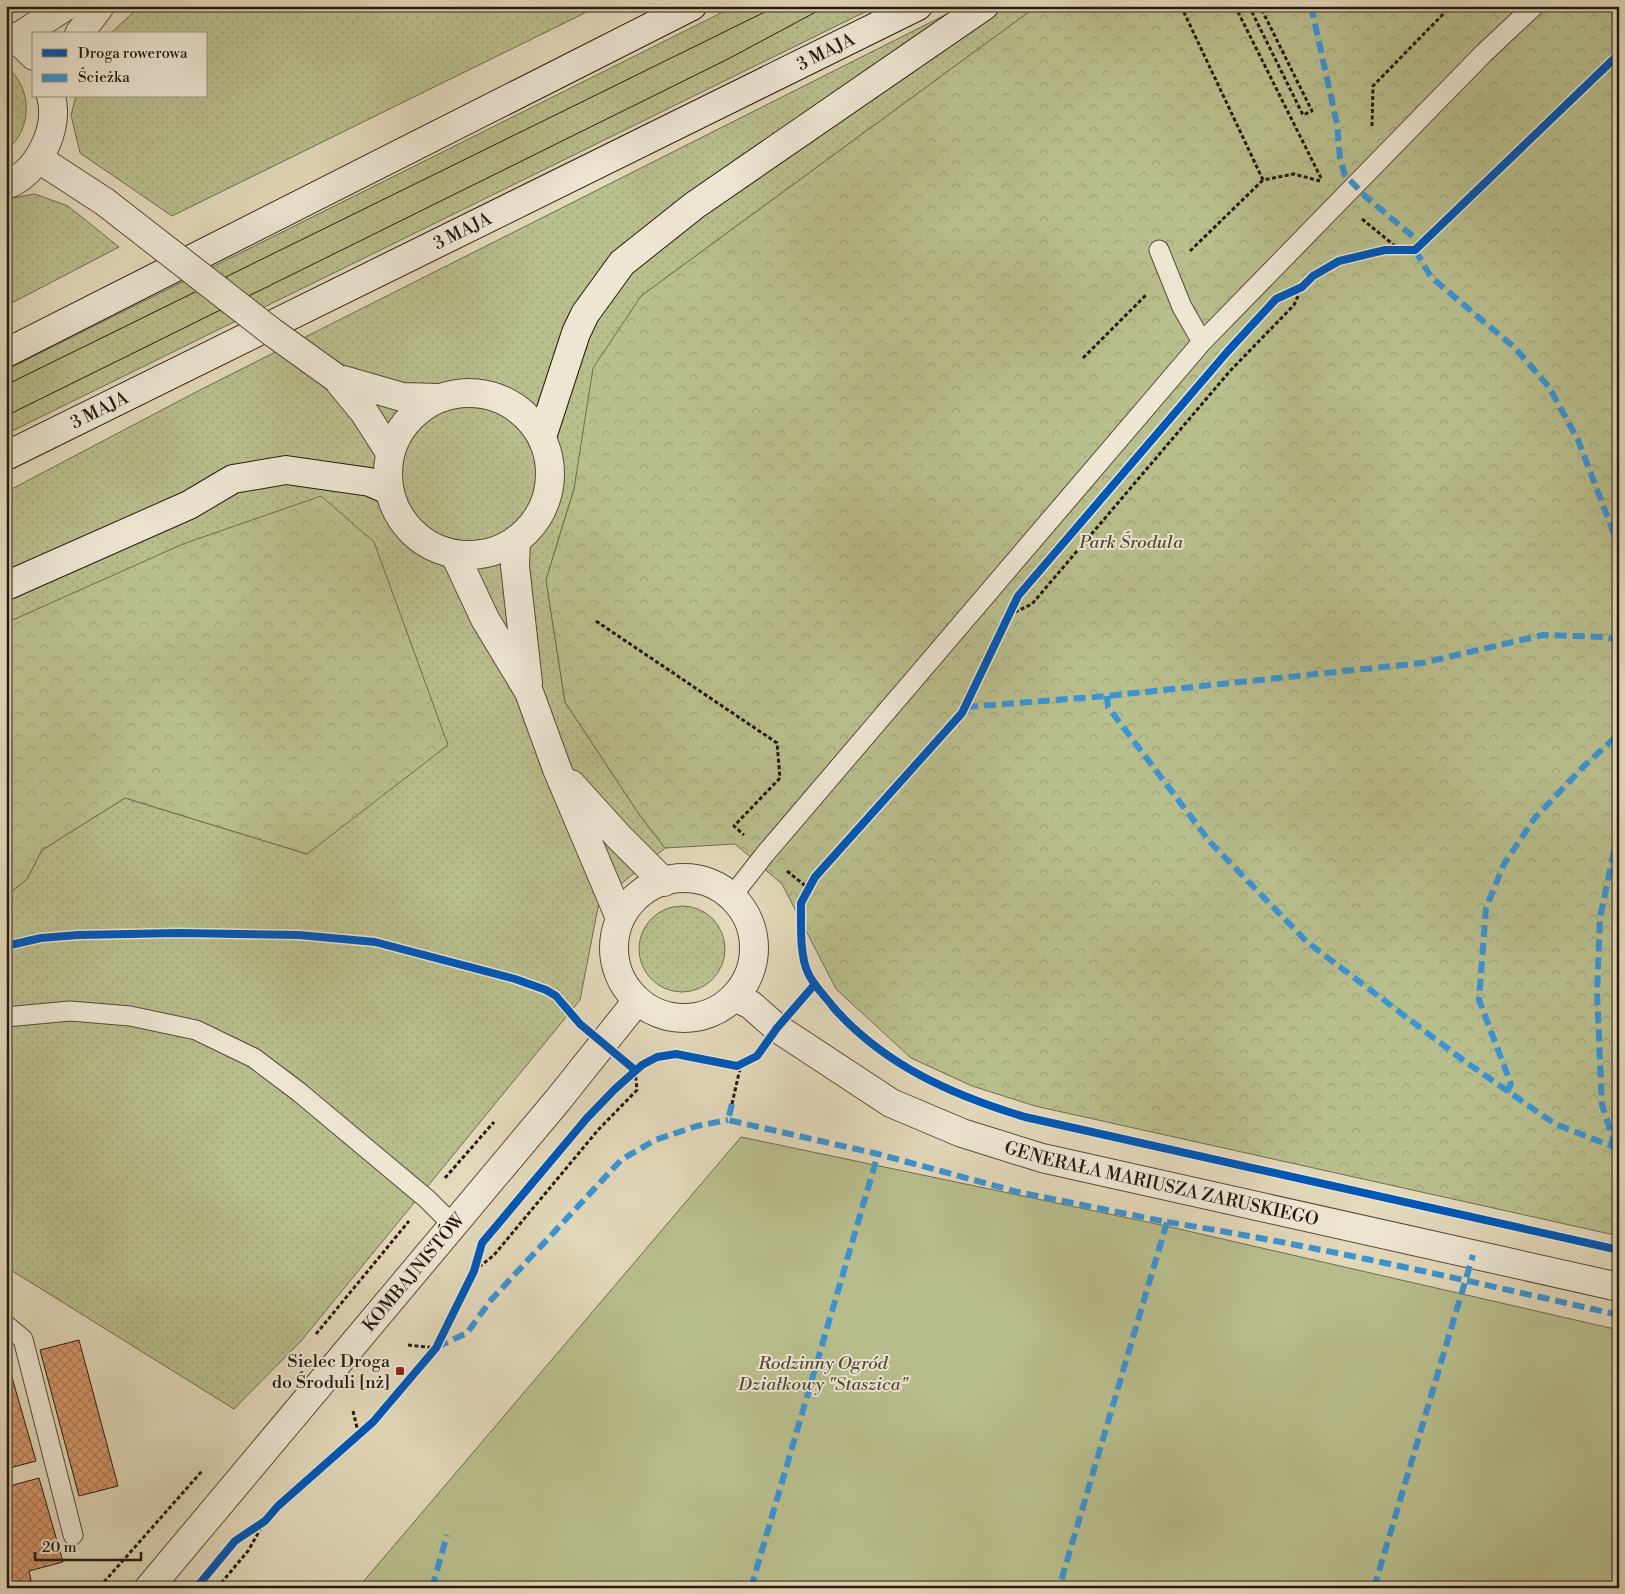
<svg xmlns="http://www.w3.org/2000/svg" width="1625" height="1594" font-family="'Libre Bodoni',serif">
<defs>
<pattern id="grass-dots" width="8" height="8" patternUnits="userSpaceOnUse" patternTransform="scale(1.25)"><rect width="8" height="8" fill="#b9be8d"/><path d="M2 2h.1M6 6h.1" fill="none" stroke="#9fa379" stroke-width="1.8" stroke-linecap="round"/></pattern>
<pattern id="forest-crowns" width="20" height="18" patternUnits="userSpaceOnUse" patternTransform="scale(1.25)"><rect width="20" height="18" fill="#b9be8d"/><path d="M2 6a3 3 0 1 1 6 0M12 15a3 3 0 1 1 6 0" fill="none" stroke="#9fa379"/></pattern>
<pattern id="building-cross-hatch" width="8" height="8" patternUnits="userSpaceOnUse" patternTransform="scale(1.25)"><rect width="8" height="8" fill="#d7996e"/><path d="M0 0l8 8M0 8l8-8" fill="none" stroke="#ae7c59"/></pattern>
</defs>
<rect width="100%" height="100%" fill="#e3d9bb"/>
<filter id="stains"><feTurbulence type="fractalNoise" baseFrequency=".004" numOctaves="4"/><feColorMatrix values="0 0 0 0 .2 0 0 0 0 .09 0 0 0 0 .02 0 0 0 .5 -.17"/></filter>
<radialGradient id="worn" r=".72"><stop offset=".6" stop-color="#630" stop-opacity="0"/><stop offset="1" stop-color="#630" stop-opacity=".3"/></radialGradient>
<path fill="url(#grass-dots)" stroke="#706c4e" d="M 140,6 L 599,6 L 172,216 L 80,153 L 71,115 L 76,96 L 206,96 L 206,34 L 110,34 Z
M 735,6 L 877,6 L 6,434 L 6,370 Z
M 977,6 L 1037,6 L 641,296 L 574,489 L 546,580 L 565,702 L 639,814 L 665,848 L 599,902 L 580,1000 L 301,1341 L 234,1409 L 6,1267 L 6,896 L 27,879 L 42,850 L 125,798 L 307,854 L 6,623 L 6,492 L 198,391 L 945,15 Z
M 6,67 C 33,86 33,131 6,150 Z
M 35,194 L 68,206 L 119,247 L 6,306 L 6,199 Z
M639 949a43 43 0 1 1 86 0a43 43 0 1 1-86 0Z"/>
<path fill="url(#forest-crowns)" stroke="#706c4e" d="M 1037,6 L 1619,6 L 1619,1236 L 1035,1106 L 972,1086 L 911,1058 L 836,989 L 782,884 L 735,844 L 665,848 L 639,814 L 565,702 L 546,580 L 574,489 L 593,368 L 641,296 Z
M 321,496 L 374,542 L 448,745 L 307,854 L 125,798 L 42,850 L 27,879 L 6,896 L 6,623 L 183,544 Z"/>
<path fill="#b9be8d" stroke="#706c4e" d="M 741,1137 L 1166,1226 L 1619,1330 L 1619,1588 L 358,1588 Z"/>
<path fill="url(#building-cross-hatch)" stroke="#271a10" d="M 79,1340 L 118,1486 L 79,1496 L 40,1350 Z
M 9,1367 L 36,1461 L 6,1469 L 6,1368 Z
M 39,1478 L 63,1562 L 29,1571 L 32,1585 L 6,1588 L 6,1487 Z"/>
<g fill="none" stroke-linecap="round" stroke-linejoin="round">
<defs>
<path id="service" d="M 1159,250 L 1182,307 L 1202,342
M 732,896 L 765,854 L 1202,342 L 1484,53 L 1534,6
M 6,1017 L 70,1011 L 130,1016 L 196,1030 L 254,1058 L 299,1092 L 427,1199 L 452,1224
M 6,1325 L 23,1339 L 73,1535"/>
<g id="minor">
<path d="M 79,34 L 100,6"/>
<path d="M 15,39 L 66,6"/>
<path id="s1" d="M 149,1588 L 558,1100 L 637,1001"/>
</g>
<g id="tertiary">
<path d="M 6,35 L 24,46 L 34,56"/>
<path d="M 39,159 L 105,202"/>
<path d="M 6,185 C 38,173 60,129 51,96"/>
<path d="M 336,378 L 402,397 L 438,398"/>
<path d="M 336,378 L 364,412 L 389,451"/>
<circle cx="469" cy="474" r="81"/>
<path d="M 516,541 L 515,566 L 528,683"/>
<path d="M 455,555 L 485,619 L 529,692 L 557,769 L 620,918"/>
<path d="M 571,784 L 618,836 L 664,882"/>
<circle cx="684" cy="948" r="70"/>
<path id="s2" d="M 737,998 L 751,1005 L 777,1028 L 891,1103 L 962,1133 L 1042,1158 L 1619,1287"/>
</g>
<g id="secondary">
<path d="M 6,353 L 692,6"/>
<path d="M 542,437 L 576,333 L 585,314 L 622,263 L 695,205 L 984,6"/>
<path id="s3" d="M 6,456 L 918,6"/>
<path d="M 6,586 L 189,505 L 233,479 L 286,470 L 370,482 L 388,490"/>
</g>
</defs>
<use href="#service" stroke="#564a3b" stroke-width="21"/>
<use href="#minor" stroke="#564a3b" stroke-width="30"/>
<use href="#tertiary" stroke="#564a3b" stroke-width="30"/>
<use href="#secondary" stroke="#271a10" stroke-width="30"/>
<path stroke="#271a10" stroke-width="3" stroke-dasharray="4 2.5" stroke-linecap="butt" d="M 1181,6 L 1263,180 L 1294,174 L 1320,181
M 1235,6 L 1322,180
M 1249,6 L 1303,115 L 1312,111 L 1260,6
M 1372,126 L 1373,86 L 1451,6
M 1362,219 L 1400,250
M 1190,251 L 1263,180
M 1083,358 L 1147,294
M 1009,615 L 1032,604 L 1230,371 L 1294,305 L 1302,287
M 596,621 L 777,743 L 780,778 L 734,826 L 744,835
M 787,871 L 808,888
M 732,1104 L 741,1064
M 445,1178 L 494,1122
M 474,1271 L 494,1255 L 598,1130 L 637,1090 L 635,1070
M 316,1334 L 409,1221
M 408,1345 L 436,1348
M 353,1411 L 359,1436
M 104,1582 L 202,1471
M 217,1588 L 248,1551 L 265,1521"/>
<use href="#service" stroke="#ede6d3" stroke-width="19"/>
<use href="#minor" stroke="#ede6d3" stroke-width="28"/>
<use href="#tertiary" stroke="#ede6d3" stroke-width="28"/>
<use href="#secondary" stroke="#ede6d3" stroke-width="28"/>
<path stroke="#271a10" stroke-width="1" d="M 6,385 L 777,6
M 6,416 L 728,59 L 827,6"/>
<defs>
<path id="tertiary-bridge" d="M 105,202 L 272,332 L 336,378"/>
</defs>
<use href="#tertiary-bridge" stroke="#564a3b" stroke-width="30" stroke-linecap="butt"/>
<use href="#tertiary-bridge" stroke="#ede6d3" stroke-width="28"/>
<path stroke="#3b94d3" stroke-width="6" stroke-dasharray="12 6" stroke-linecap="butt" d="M 1311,6 L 1337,124 L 1340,159 L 1345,175 L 1366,197 L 1422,244
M 1415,250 L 1431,277 L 1515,348 L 1549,387 L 1578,440 L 1619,547
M 1107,696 L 1108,707 L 1210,842 L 1307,942 L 1463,1060 L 1555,1124 L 1619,1149
M 966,707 L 1107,696 L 1422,663 L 1543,635 L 1606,637 L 1619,640
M 1507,1092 L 1511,1084 L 1479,1000 L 1486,908 L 1504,864 L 1534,819 L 1584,766 L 1619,734
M 732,1104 L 728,1120 L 878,1154 L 1018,1192 L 1167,1222 L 1059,1588
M 1610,1147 L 1613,1139 L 1602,1105 L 1597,993 L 1600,918 L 1619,827
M 1167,1222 C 1318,1246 1469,1281 1619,1315
M 437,1347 L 467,1333 L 491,1300 L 621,1160 L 655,1140 L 697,1126 L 728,1120
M 432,1588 L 447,1535
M 751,1588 L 878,1154
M 1374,1588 L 1473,1255"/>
<defs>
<path id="cycleway" d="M 1619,54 L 1415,250 L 1385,250 L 1339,261 L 1313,276 L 1302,287 L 1276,299 L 1228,351 L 1018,596 L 962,713 L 815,877 L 801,903 L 801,909 C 801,929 800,956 808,973 C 814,986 825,996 833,1007 C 884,1065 952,1095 1025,1117 L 1619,1250
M 6,946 L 41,938 L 78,935 L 178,933 L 299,935 L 375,942 L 515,979 L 546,990 L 556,996 L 580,1024 L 635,1070
M 196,1588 L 235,1541 L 265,1521 L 278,1506 L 373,1422 L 436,1348 L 474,1271 L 482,1243 L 587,1118 L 615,1089 L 642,1065 L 657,1057 L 676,1054 L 737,1066 L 757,1056 L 777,1028 L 815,984"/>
</defs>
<use href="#cycleway" stroke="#ede6d3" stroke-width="11"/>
<use href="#cycleway" stroke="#0057b8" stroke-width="8"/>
</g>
<rect fill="#8f2418" stroke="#ede6d3" stroke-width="2" x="395" y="1366" width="10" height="10" rx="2.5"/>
<g text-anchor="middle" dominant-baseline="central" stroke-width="4" stroke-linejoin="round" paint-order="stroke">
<g font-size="18" fill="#271a10" stroke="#ede6d3">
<text stroke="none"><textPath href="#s3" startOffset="914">3 MAJA</textPath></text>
<text stroke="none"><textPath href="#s3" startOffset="509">3 MAJA</textPath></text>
<text stroke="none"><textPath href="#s3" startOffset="104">3 MAJA</textPath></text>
<text stroke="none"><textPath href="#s2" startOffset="470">GENERAŁA MARIUSZA ZARUSKIEGO</textPath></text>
<text stroke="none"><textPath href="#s1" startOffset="412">KOMBAJNISTÓW</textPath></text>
</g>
<g font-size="18" font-style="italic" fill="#534b36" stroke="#ede6d3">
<text x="1131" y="542">Park Środula</text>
<text x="823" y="1363">Rodzinny Ogród<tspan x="823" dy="21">Działkowy "Staszica"</tspan></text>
</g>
<g font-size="18" fill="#271a10" stroke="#ede6d3" text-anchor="end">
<text x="390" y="1361">Sielec Droga<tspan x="390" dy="21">do Środuli [nż]</tspan></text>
</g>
</g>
<rect width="1625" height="1594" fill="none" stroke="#e3d9bb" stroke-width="25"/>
<rect x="8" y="8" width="1610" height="1579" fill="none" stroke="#271a10" stroke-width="2.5"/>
<rect x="12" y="12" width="1600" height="1569" fill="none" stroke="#271a10"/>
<rect x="32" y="32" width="175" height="65" fill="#ede6d3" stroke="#9e9485"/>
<rect x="42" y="49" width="25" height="8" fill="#0057b8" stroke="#9e9485"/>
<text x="78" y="58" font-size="15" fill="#271a10">Droga rowerowa</text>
<rect x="42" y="74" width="25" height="8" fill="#3b94d3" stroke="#9e9485"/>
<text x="78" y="82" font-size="15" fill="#271a10">Ścieżka</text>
<path d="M35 1552v8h106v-8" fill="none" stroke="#271a10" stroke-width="2.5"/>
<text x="42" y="1552" font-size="15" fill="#271a10" stroke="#ede6d3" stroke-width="4" paint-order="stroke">20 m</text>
<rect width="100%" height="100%" filter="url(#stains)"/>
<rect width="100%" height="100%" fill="url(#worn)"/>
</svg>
